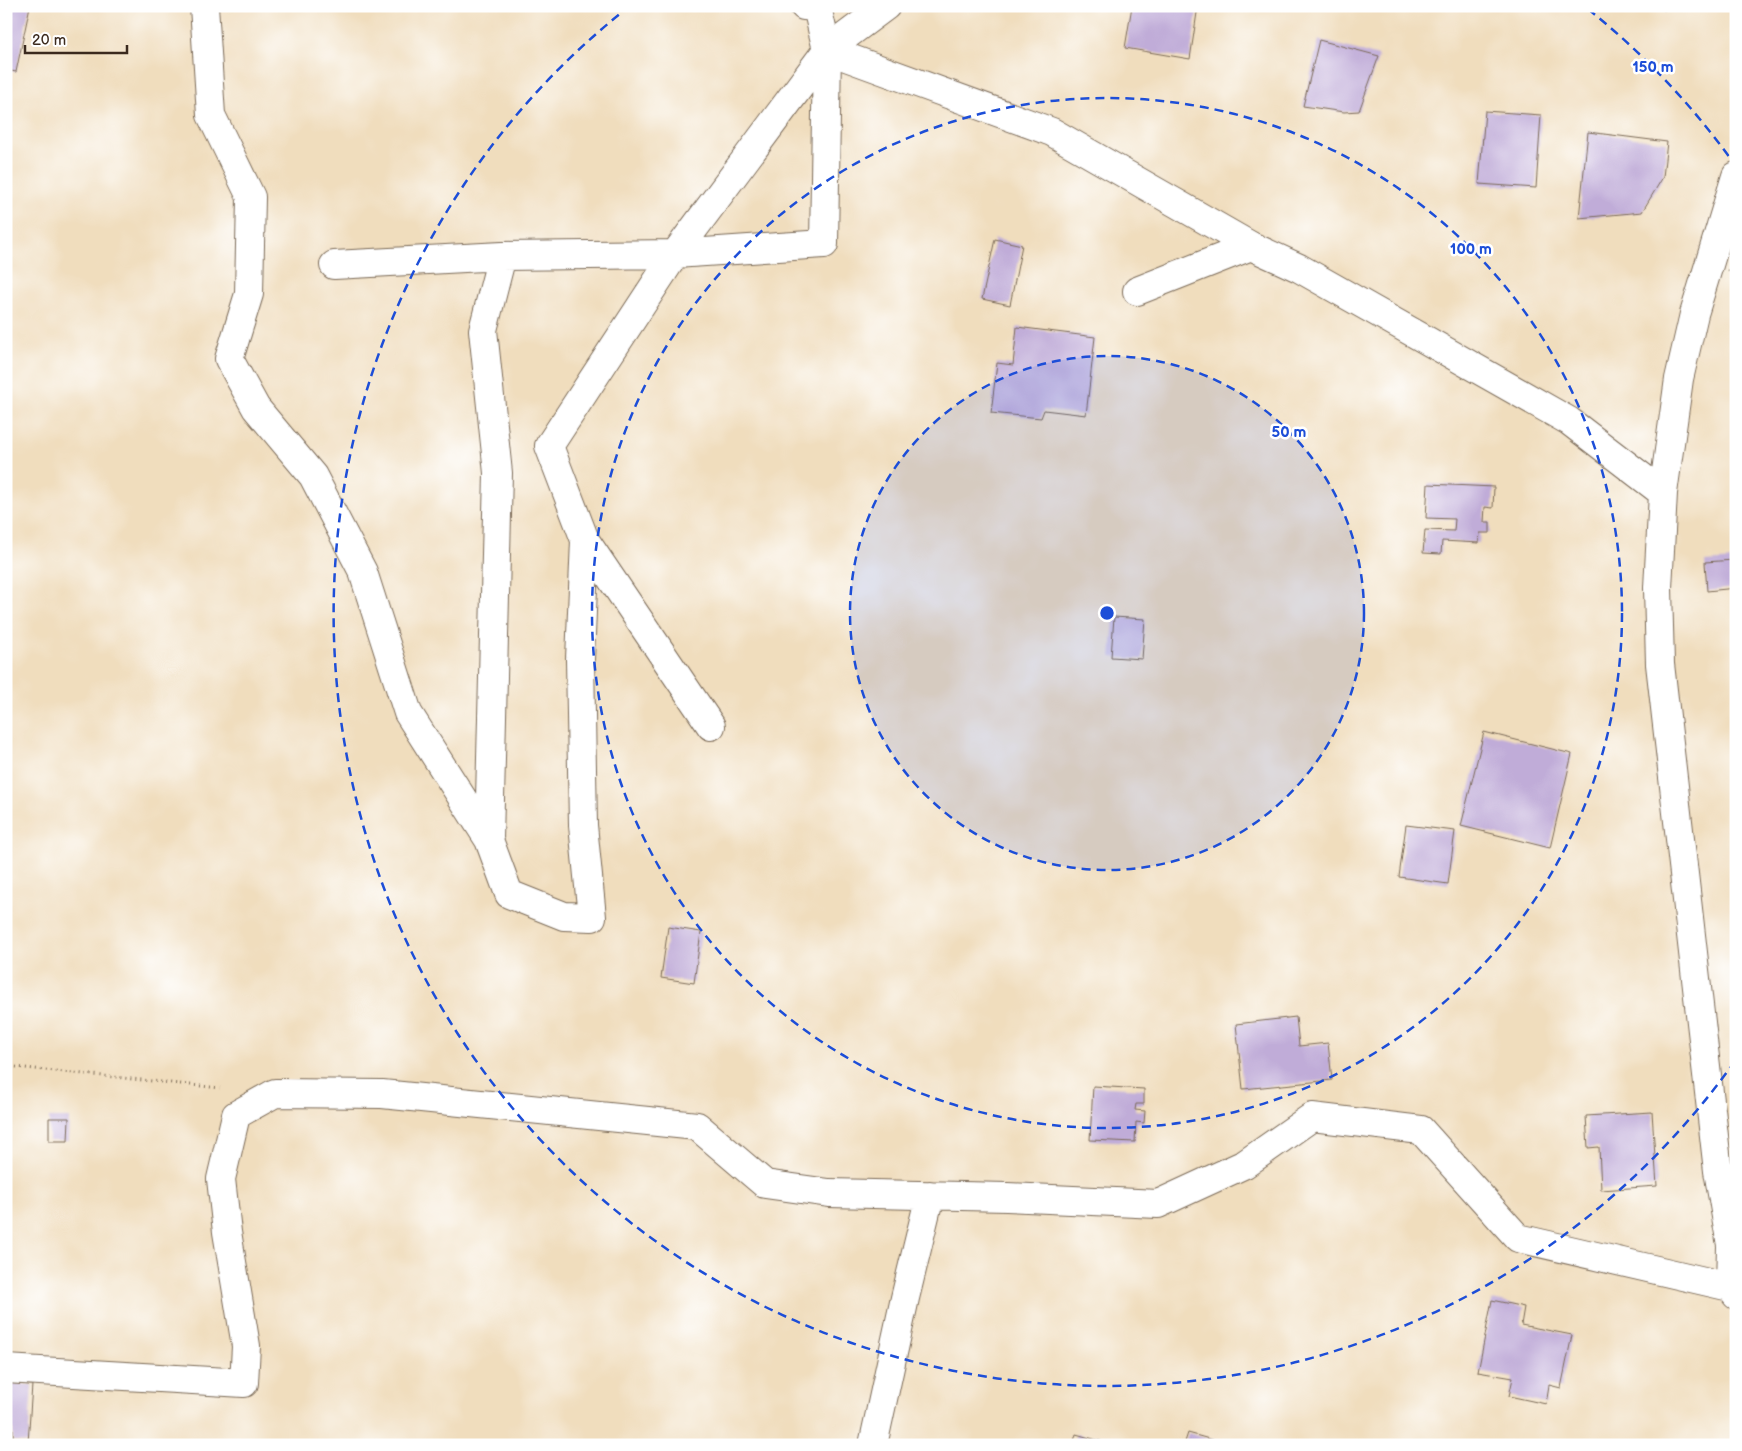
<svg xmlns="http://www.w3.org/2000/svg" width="1742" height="1451" font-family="'Balsamiq Sans',sans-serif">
<rect width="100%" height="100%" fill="#fff"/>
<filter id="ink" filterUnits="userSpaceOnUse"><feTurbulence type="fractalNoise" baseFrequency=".02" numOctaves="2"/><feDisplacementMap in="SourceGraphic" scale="10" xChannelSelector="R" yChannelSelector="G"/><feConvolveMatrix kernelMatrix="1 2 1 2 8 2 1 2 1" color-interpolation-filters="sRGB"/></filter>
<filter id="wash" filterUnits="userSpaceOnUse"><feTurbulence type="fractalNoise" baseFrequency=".0096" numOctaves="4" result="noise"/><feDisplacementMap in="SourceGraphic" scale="20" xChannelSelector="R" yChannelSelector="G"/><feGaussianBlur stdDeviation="1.12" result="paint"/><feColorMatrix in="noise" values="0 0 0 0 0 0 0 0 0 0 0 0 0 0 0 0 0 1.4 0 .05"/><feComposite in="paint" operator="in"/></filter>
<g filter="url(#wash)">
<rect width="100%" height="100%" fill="#f0ddbd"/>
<g id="blocks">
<path fill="#c0acd8" d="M 6,6 L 30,6 L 16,72 L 6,70 Z
M 1132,6 L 1198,6 L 1190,59 L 1125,48 Z
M 1647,6 L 1666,6 L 1665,10 Z
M 1319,40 L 1379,56 L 1359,111 L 1344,112 L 1303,106 Z
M 1485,111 L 1541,115 L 1536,188 L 1479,184 Z
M 1588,132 L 1667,142 L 1663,177 L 1642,212 L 1579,218 Z
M 995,239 L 1022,245 L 1010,305 L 982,299 Z
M 1736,258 L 1736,276 L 1728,271 Z
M 1017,327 L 1095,337 L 1086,415 L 1044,410 L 1041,418 L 991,413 L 997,363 L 1013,365 Z
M 1428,484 L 1494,487 L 1493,508 L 1485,507 L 1484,522 L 1490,522 L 1490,533 L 1480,533 L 1479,543 L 1442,541 L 1441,554 L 1423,553 L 1425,530 L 1454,531 L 1455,519 L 1426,518 Z
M 1734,560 L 1736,588 L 1707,591 L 1705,562 Z
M 1114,617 L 1145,619 L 1142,659 L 1111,657 Z
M 1484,732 L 1572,754 L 1550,848 L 1461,826 Z
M 1406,825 L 1455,831 L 1448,884 L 1399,877 Z
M 668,927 L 701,932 L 694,983 L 661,978 Z
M 1296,1017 L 1299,1046 L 1328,1043 L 1332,1080 L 1243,1089 L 1236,1024 Z
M 1093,1086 L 1144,1089 L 1144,1104 L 1136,1104 L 1135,1110 L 1145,1111 L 1144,1123 L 1136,1122 L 1135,1142 L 1090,1140 Z
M 1652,1112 L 1657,1186 L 1601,1190 L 1599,1147 L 1588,1148 L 1586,1116 Z
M 49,1118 L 69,1118 L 68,1141 L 49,1141 Z
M 1492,1300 L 1524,1307 L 1521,1325 L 1572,1335 L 1561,1388 L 1549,1385 L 1546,1404 L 1509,1396 L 1513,1378 L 1478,1372 Z
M 6,1383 L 32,1385 L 28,1443 L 13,1442 L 13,1429 L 6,1428 Z
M 1188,1433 L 1213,1440 L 1211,1445 L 1184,1445 Z
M 1076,1434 L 1111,1444 L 1111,1445 L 1073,1445 Z"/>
</g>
</g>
<g filter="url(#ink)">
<use href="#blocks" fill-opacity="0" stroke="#7a6956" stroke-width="1"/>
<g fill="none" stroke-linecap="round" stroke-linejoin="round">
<defs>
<path id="minor" d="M 204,6 L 211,115 L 251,197 L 249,294 L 229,359 L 256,408 L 313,476 L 363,572 L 408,713 L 489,840
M 827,50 L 886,6
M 1736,176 L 1694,314 L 1679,379 L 1663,493 L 1658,588 L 1660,664 L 1718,1171 L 1731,1245 L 1730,1287 L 1736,1295
M 502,256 L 675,254 L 824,244 L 827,50 L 817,7 L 804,6
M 334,265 L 502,256 L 483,330 L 498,473 L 489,840 L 509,894 L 564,916 L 592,917 L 583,825 L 580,659 L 585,540 L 549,446 L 675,254 L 827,50 L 1052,132 L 1251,246
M 1137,291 L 1251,246 L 1299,268 L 1569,421 L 1663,493
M 585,540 L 711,726
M 6,1369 L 244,1383 L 246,1346 L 227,1232 L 221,1179 L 236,1115 L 275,1093 L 382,1094 L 697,1126 L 765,1184 L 829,1193 L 1007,1197 L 1158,1204 L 1245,1164 L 1312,1117 L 1421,1130 L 1518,1238 L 1730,1287
M 873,1445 L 905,1298 L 930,1195"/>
</defs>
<use href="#minor" stroke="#7a6956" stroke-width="30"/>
<path stroke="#7a6956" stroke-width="3" stroke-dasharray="1 4" stroke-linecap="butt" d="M 6,1066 L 220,1088"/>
<use href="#minor" stroke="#fff" stroke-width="28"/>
</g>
</g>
<circle cx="1107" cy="613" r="257" fill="#1d4ed8" fill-opacity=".12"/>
<g fill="none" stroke="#1d4ed8" stroke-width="2.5" stroke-dasharray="9 6">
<circle cx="1107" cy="613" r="257"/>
<circle cx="1107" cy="613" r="515"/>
<path d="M1735 1061A772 772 0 1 1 626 9M1588 9A772 772 0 0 1 1735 165"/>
</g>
<circle cx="1107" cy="613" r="8" fill="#1d4ed8" stroke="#fff" stroke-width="2.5"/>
<g font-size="15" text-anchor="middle" font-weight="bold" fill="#1d4ed8" stroke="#fff" stroke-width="5" stroke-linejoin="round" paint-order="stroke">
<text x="1653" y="72">150 m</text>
<text x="1471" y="254">100 m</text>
<text x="1289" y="437">50 m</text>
</g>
<rect width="1742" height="1451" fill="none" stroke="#fff" stroke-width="25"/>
<path d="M25 45v8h102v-8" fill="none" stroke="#3b2a1e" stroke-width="2.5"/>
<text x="32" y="45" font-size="15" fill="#3b2a1e" stroke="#ffffff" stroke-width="4" paint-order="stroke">20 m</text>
</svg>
